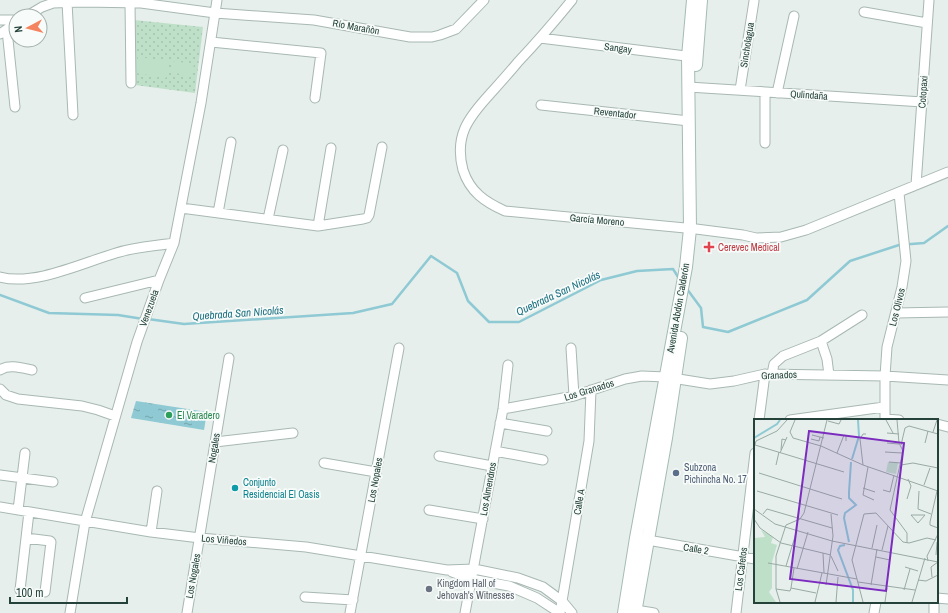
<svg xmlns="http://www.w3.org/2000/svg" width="948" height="613" font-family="'Archivo Narrow',sans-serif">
<defs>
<pattern id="park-dots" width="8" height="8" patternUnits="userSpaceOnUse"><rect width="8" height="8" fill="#bfe0c8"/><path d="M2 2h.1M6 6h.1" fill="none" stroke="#a4c1ad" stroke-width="1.8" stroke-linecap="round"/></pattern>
<pattern id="water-ripples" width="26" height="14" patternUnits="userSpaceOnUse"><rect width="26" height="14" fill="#8ec9d4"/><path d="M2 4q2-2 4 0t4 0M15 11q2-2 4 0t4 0" fill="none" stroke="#74a5ad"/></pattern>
</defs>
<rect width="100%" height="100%" fill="#e6efeb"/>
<path fill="url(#park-dots)" d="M 134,20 L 203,27 L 195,93 L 135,85 Z"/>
<path fill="#bfe0c8" d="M 138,57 L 169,61 L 166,78 L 136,73 Z
M 172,61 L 194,64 L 191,76 L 170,72 Z"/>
<path fill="url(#water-ripples)" d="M 136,401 L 207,412 L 204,430 L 131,418 Z"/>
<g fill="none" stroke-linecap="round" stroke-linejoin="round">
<path stroke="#8ec9d4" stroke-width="2.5" d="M 687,289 L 701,308 L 703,327 L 728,332 L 807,300 L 850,261 L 899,245 L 924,243 L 948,226
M 0,295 L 49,313 L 118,315 L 143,319
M 148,319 L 184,324 L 353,313 L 392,304 L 431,256 L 457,273 L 468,301 L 489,322 L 519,322 L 601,280 L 637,271 L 673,269 L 680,280"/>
<defs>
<path id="street" d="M 572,0 C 555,21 537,42 518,62 C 509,73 499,84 490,94 C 468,118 454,136 463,170 C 470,192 485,202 505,211 L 696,229 L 743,235 L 756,238 L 781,237 L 806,230 L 948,172
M 67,2 L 73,115
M 130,3 L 131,83
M 864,12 L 927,23
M 27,16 L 42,7 L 53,3 L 83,2 L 141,3 L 215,13 L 314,20 L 410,37 L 432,37 L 440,35 L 456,29 L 484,0
M 0,20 L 16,20
M 7,30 L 15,107
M 0,34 L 16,23
M 540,38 L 694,57
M 211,42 L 321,53 L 315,98
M 688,87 L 923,102
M 740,90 L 754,1
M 777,93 L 794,16
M 541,105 L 689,121
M 765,143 L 765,92
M 916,185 L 929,0
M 181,208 L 318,226 L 363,219 L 367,218 L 369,215 L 382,147
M 218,213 L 231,142
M 268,219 L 283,150
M 318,226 L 331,148
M 0,277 C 35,286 82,263 116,253 C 135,247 155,246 174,243
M 85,298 L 159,280
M 896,313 L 948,312
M 821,341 L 827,359 L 829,375
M 571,348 L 574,396
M 0,370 C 9,364 22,368 32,370
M 772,374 L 774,364 L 783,356 L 821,341 L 862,315
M 0,389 L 6,395 L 18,399 L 82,406 L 98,410 L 115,416
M 503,409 L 574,396 L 625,379 L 642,376 L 666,377 L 710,384 L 734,381 L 765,374 L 885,376 L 948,380
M 885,419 L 899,420
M 759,420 L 765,374
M 790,420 L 884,407
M 885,420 L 885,376 L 887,347 L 902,287 L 906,261 L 899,193
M 500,423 L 547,431
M 937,424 L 948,427
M 215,442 L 293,433
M 495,451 L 543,460
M 439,456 L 492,466
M 324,463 L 376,472
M 0,475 L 53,482
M 0,507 L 151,532 L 200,538 L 306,547 L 447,570 L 474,569 L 518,578 L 543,587 L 562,601 L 572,613
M 18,510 L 25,453
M 429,510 L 483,519
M 151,532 L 157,491
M 26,538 L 50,541 L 51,542 L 45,592
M 642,539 L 755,559
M 452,572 L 471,579 L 509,586 L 537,598 L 560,613
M 20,590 L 29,512
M 305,597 L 353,600
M 937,598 L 948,599
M 630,609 L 654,613
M 70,613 L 85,522 L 137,342 L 159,280 L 174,243 L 201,103 L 217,0
M 187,613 L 229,358
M 350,613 L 399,348
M 465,613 L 503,409 L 508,365
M 560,613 L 589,441 L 591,390
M 736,613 L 755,453
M 874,613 L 876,602
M 934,613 L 934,602"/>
<path id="secondary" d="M 696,65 L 701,0
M 624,613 L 636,538 L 686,267 L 690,229 L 688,57 L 693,0
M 635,613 L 666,438 L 681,338"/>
</defs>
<use href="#street" stroke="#a8b8b2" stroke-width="11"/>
<use href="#secondary" stroke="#a4bbb3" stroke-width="14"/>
<use href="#street" stroke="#fff" stroke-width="9"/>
<use href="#secondary" stroke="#fff" stroke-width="12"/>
</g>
<path fill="#e0444e" stroke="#f7fbf9" stroke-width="1.5" d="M707 241h4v4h4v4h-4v4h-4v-4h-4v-4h4z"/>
<circle fill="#2e9e5b" stroke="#f7fbf9" stroke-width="1.5" cx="169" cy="415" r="4"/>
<circle fill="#5c6f8a" stroke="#f7fbf9" stroke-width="1.5" cx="676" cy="473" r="4"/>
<circle fill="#0f9aa8" stroke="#f7fbf9" stroke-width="1.5" cx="235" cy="488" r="4"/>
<circle fill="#6b7280" stroke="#f7fbf9" stroke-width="1.5" cx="429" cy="589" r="4"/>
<g text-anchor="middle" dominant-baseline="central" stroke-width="3.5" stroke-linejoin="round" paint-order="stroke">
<g font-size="10" fill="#24423a" stroke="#f7fbf9">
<text transform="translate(356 27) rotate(10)">Río Marañòn</text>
<text transform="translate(747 45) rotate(-81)">Sincholagua</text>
<text transform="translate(618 48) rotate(7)">Sangay</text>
<text transform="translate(923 92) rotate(-86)">Cotopaxi</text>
<text transform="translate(809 95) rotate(4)">Qulindaña</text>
<text transform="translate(615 113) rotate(6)">Reventador</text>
<text transform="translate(597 220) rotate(5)">García Moreno</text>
<text transform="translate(897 307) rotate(-76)">Los Olivos</text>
<text transform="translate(149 308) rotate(-70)">Venezuela</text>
<text transform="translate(678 308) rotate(-80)">Avenida Abdón Calderón</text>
<text transform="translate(779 375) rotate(-2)">Granados</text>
<text transform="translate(589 390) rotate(-17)">Los Granados</text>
<text transform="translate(214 448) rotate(-81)">Nogales</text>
<text transform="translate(375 480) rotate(-80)">Los Nopales</text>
<text transform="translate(488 489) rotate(-80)">Los Almendros</text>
<text transform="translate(579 502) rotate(-81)">Calle A</text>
<text transform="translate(224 540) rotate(5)">Los Viñedos</text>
<text transform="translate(696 549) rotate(10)">Calle 2</text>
<text transform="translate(741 569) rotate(-83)">Los Cafetos</text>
<text transform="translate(193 576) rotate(-80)">Los Nogales</text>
</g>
<g font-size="10" fill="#be3a42" stroke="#f7fbf9" text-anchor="start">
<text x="718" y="247">Cerevec Medical</text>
</g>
<g font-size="10" fill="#27864d" stroke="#f7fbf9" text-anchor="start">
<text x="177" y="415">El Varadero</text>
</g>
<g font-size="10" fill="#4e5e75" stroke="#f7fbf9" text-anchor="start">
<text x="684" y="467">Subzona<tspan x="684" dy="12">Pichincha No. 17</tspan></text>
</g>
<g font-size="10" fill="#0d838f" stroke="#f7fbf9" text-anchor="start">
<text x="243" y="482">Conjunto<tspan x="243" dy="12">Residencial El Oasis</tspan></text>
</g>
<g font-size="10" fill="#5b616d" stroke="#f7fbf9" text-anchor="start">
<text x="437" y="583">Kingdom Hall of<tspan x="437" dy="12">Jehovah's Witnesses</tspan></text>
</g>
<g font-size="11" font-style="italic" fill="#1c6f80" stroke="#f7fbf9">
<text transform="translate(558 293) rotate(-25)">Quebrada San Nicolás</text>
<text transform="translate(238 313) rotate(-4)">Quebrada San Nicolás</text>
</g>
</g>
<g transform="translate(754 419)">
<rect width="184" height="184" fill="#e6efeb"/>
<path d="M 134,43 L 144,44 L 142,55 L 132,53 ZM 7,111 L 19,118 L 17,124 L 23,126 L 18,143 L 18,169 L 15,173 L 22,183 L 1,183 L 1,119 L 11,118 Z" fill="#bfe0c8"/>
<path fill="none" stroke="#8ec9d4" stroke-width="2" d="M 0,19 L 23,5 L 26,1M 98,40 L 105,17 L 104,1M 0,114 L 0,128M 95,123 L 90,99 L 91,94 L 102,86 L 95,79 L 95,73 L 97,43M 91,126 L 86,127 L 84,131 L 99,171 L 99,183"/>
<path fill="none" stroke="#98aaa4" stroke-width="1" d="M 33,1 L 23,12 L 2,22 L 1,26 L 90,53M 41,1 L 36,13 L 39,19 L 67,27 L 109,46 L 184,72M 132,1 L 139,14M 143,1 L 145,24 L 149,32 L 136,91 L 153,114 L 153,124M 74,2 L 85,5 L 87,1M 155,7 L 184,15M 179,13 L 183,1M 133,14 L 145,15M 58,16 L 70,19M 57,20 L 65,22 L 66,18M 133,24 L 145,25M 171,24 L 174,12M 147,26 L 151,9 L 155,7M 27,31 L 28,20 L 32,21M 131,33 L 148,34M 26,34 L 33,18M 83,34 L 90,16 L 92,17 L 92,22M 135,43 L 147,44M 22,46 L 25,33M 109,46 L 106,20 L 109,15 L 112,15M 147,46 L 159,44 L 184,49M 114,48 L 109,76 L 120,81M 5,54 L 88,80M 170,66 L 176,49M 109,69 L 121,73M 129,71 L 136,73 L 140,56M 3,72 L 84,96M 165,72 L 164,90 L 177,95M 183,72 L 176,103 L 176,106 L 184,109M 153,80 L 157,67 L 154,60M 0,90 L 21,105 L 78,122 L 184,143M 9,95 L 13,90 L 78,109M 157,96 L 171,96 L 164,104 ZM 0,100 L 6,109 L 27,124 L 77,136M 118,129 L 123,106M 128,131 L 134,107M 69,134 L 70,154M 182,136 L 183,123M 77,137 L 84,152M 122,138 L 136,141M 174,142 L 173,137 L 184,115M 14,144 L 103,160M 32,147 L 43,111M 151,148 L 164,152M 43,150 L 54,113M 178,158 L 177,148 L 184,143M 164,161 L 172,162 L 184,156M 104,163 L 161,171M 72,166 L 79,117 L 77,95M 117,166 L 123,130M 37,169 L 40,149M 22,170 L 36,172 L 37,169 L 62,174M 150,171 L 156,150M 26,183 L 22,170 L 22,137 L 32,106 L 46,100 L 50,94 L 73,1M 61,183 L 68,154M 82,183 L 84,158M 109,183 L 98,141 L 110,95 L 122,94 L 149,123 L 155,124 L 173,119 L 182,121M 131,183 L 133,169M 158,183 L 171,139"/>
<path fill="#7b2cbf" fill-opacity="0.15" stroke="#7b2cbf" stroke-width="2" d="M 55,12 L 150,24 L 132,172 L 36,160 Z"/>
<rect width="184" height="184" fill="none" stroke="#24423a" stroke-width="2"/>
</g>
<g transform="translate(28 28) rotate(263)"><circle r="19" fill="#f7fbf9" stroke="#a3b1ad"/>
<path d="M0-3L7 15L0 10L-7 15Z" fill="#f4845f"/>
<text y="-6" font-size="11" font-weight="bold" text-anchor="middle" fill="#24423a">N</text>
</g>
<path d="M10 597v6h117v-6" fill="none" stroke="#24423a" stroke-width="2"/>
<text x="16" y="597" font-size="12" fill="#24423a" stroke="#f7fbf9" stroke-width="3" paint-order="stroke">100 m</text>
</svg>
